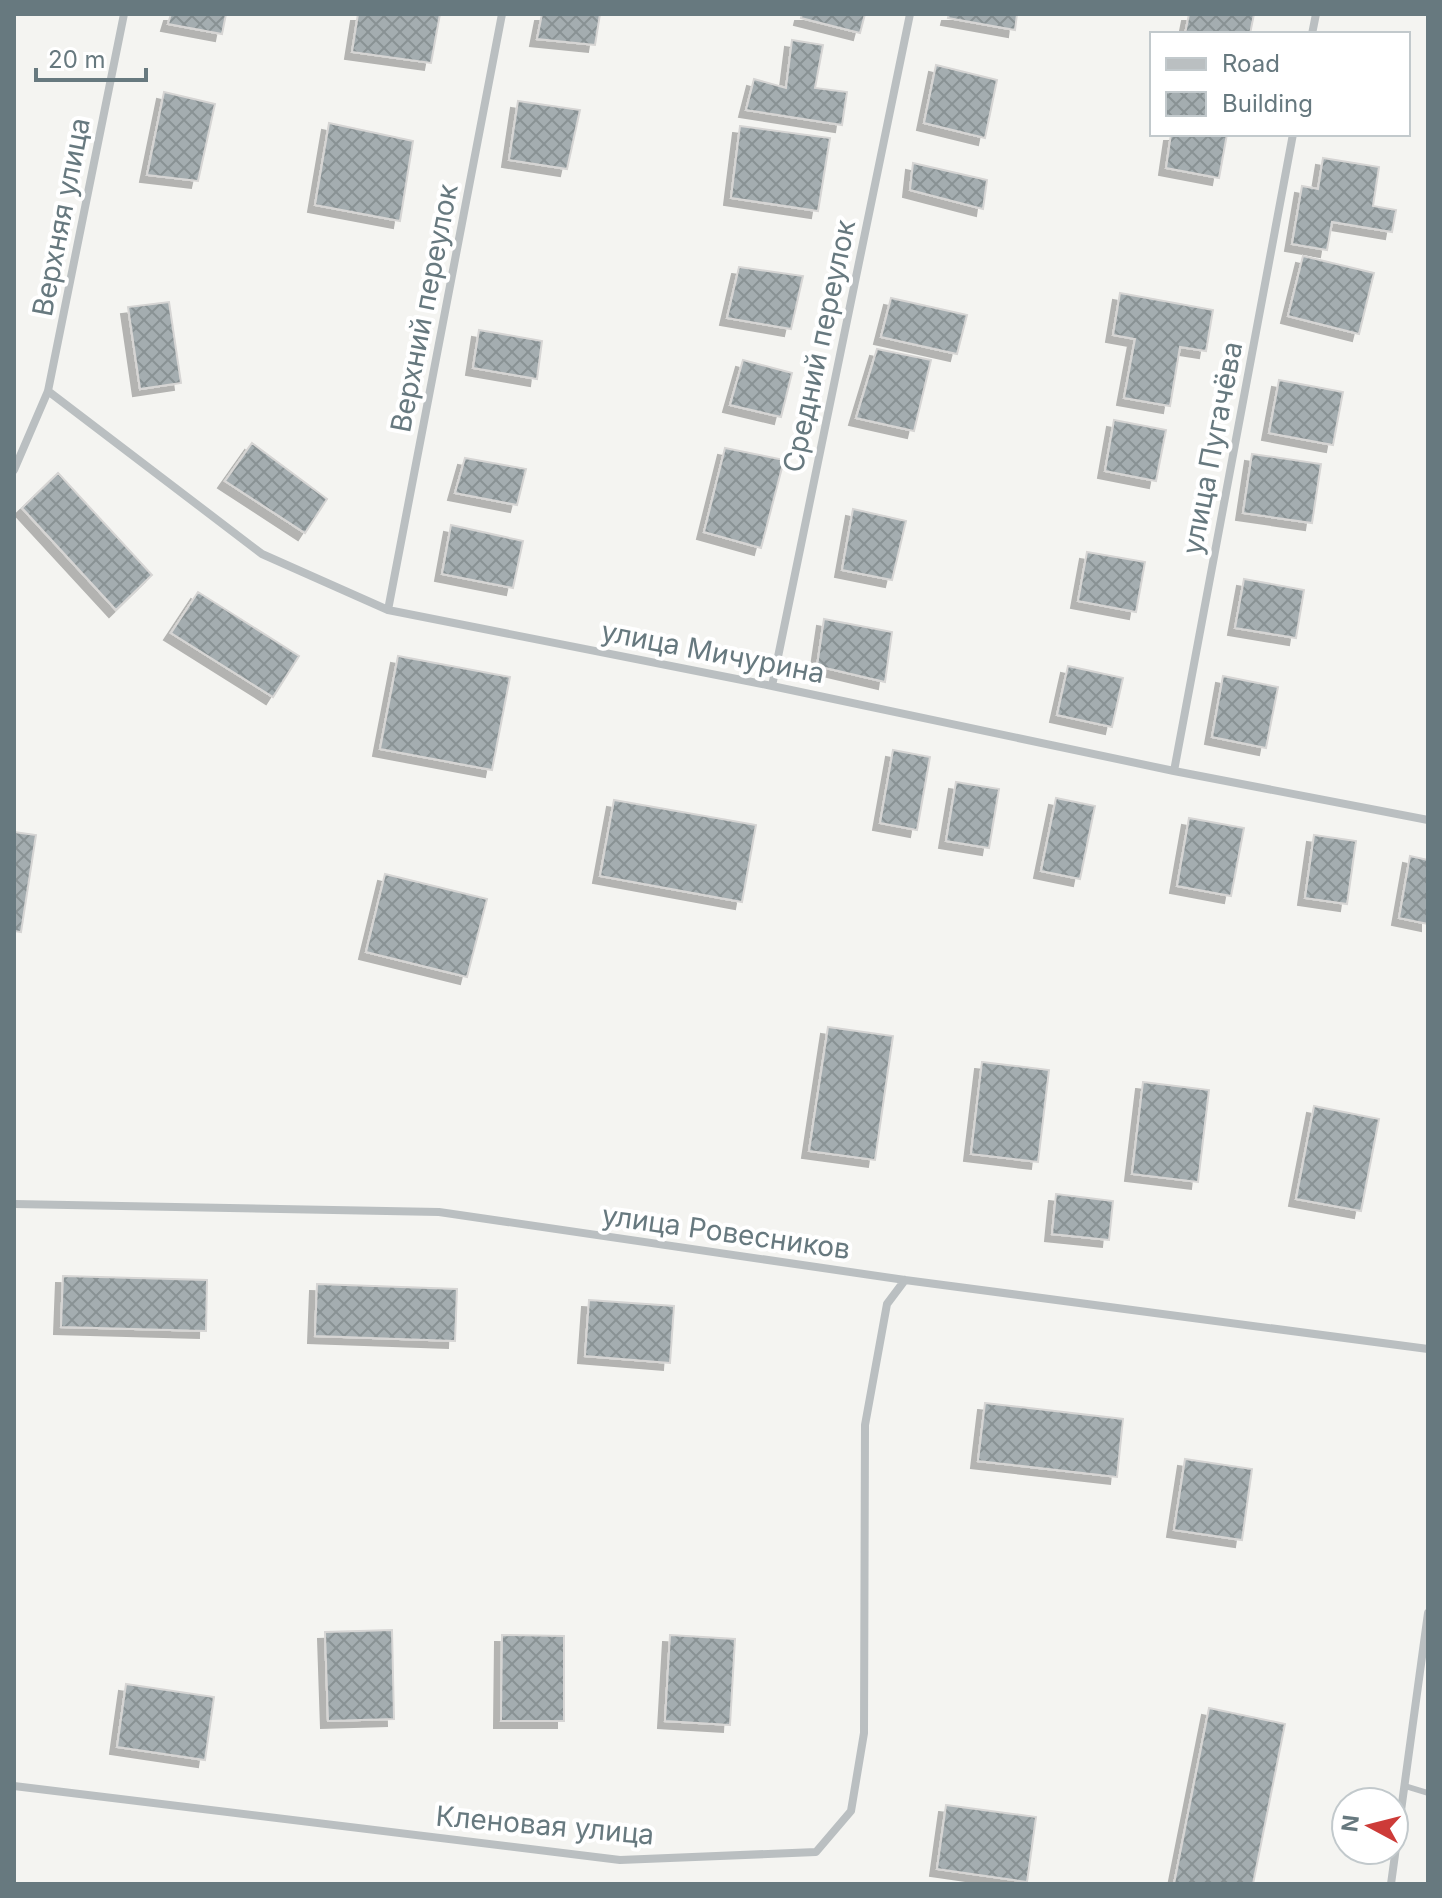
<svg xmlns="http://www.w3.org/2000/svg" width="1442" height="1898" font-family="Inter,sans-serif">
<defs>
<pattern id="building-cross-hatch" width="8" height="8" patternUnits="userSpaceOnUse" patternTransform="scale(2)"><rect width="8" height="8" fill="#a4adb0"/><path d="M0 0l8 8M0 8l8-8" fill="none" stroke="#899294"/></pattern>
<filter id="shadow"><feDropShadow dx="-7" dy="7" stdDeviation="0" flood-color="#0004"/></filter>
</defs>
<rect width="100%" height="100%" fill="#f4f4f1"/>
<path fill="url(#building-cross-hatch)" stroke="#d6d5d4" stroke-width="2" filter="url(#shadow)" d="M 171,14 L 226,14 L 222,34 L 168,24 Z
M 358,14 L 440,14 L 431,63 L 352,52 Z
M 542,14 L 600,14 L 595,45 L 537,39 Z
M 802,14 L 865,14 L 860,33 L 801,18 Z
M 949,14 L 1017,14 L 1015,30 L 948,18 Z
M 1189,14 L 1254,14 L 1250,34 L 1185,34 Z
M 792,40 L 823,45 L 815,88 L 847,92 L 842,125 L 746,110 L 754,79 L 786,88 Z
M 936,65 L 997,80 L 985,138 L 924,123 Z
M 164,92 L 215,104 L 198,181 L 147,175 Z
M 518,101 L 580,110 L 567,169 L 509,160 Z
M 329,123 L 413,141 L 400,221 L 315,205 Z
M 740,126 L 830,138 L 818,211 L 731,198 Z
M 1171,134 L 1227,134 L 1219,178 L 1166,168 Z
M 1323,158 L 1379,167 L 1373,206 L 1396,210 L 1392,232 L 1332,222 L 1327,250 L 1292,244 L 1302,186 L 1318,189 Z
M 913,163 L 987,180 L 983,209 L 910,190 Z
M 1303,256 L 1374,273 L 1359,334 L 1288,316 Z
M 739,267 L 803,276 L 791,329 L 727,318 Z
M 1120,293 L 1213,310 L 1206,351 L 1180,347 L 1170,406 L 1124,398 L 1135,339 L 1113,335 Z
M 891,298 L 967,315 L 957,354 L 881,337 Z
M 169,302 L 181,383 L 140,389 L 128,307 Z
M 479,330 L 542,341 L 537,379 L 473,368 Z
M 877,349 L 931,360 L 914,431 L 856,418 Z
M 743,360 L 792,373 L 781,417 L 730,405 Z
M 1279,380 L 1343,392 L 1333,445 L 1269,433 Z
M 1114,420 L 1166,430 L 1156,481 L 1105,471 Z
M 252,443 L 327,499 L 305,533 L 225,481 Z
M 725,448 L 784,460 L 761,548 L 704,532 Z
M 1252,454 L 1321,464 L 1312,523 L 1243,513 Z
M 465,458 L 526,469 L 517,505 L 455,493 Z
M 58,473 L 152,575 L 116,610 L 22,508 Z
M 853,509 L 906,521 L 892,580 L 842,570 Z
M 451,525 L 523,541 L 513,588 L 442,574 Z
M 1087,552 L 1145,562 L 1136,612 L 1078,601 Z
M 1244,579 L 1304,590 L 1296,638 L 1235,628 Z
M 198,592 L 299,656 L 273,697 L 171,633 Z
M 824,619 L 892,632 L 885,682 L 817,666 Z
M 398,656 L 510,677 L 492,770 L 380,749 Z
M 1068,666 L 1123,678 L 1112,727 L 1057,715 Z
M 1223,676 L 1278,687 L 1266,748 L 1212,737 Z
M 893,750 L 930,757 L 917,830 L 880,823 Z
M 956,782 L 999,789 L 989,848 L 946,841 Z
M 1056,798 L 1095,806 L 1080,879 L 1041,871 Z
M 614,800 L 756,825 L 742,902 L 600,876 Z
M 1189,818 L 1244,828 L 1231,896 L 1177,886 Z
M 14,832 L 36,835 L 21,932 L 14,931 Z
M 1314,835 L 1356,841 L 1347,904 L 1305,898 Z
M 1410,856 L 1428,860 L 1428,924 L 1399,918 Z
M 385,874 L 487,899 L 467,977 L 366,952 Z
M 828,1027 L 893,1036 L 875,1160 L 809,1151 Z
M 982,1062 L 1049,1070 L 1038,1162 L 971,1154 Z
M 1143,1082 L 1209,1090 L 1198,1182 L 1132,1174 Z
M 1314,1106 L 1379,1119 L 1361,1211 L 1296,1199 Z
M 1056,1194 L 1113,1201 L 1109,1240 L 1052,1234 Z
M 63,1276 L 207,1280 L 206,1331 L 61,1327 Z
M 317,1284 L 457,1289 L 455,1341 L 315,1336 Z
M 589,1300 L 674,1306 L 670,1363 L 585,1356 Z
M 985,1403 L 1123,1419 L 1117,1477 L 978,1461 Z
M 1185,1459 L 1252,1469 L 1242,1540 L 1174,1530 Z
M 392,1630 L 394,1719 L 328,1721 L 325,1632 Z
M 502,1635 L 564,1636 L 564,1721 L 501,1721 Z
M 670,1635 L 735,1639 L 730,1725 L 665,1721 Z
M 126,1684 L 214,1697 L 205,1760 L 117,1747 Z
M 1209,1708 L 1285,1724 L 1253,1884 L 1174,1884 Z
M 946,1805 L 1036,1817 L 1027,1882 L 937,1869 Z"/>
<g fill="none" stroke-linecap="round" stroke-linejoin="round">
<path stroke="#babfc1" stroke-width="6" d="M 1405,1786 L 1428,1793"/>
<path stroke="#babfc1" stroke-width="8" d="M 1312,34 L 1316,14
M 48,391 L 262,554 L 388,610 L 772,686 L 1174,771 L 1428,820
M 14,470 L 48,391 L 124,14
M 388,610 L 502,14
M 772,686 L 910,14
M 1174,771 L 1293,134
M 14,1204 L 439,1212 L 905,1280 L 1428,1349
M 14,1786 L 620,1860 L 816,1852 L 851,1811 L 864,1733 L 865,1425 L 887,1304 L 905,1280
M 1391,1884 L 1428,1613"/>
</g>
<g text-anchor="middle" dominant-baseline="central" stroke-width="8" stroke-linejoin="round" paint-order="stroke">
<g font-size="28" fill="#67797f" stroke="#fff">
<text transform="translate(61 217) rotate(-79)">Верхняя улица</text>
<text transform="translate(424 308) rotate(-79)">Верхний переулок</text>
<text transform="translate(819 346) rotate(-78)">Средний переулок</text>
<text transform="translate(1212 448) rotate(-79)">улица Пугачёва</text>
<text transform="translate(713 652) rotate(11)">улица Мичурина</text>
<text transform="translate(726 1232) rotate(8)">улица Ровесников</text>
<text transform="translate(545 1825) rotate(5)">Кленовая улица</text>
</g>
</g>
<rect width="1442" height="1898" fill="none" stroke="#67797f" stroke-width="32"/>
<rect x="1150" y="32" width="260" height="104" fill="#ffffff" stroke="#c2c9cc" stroke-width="2"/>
<rect x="1166" y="58" width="40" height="12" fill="#babfc1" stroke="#c2c9cc" stroke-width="2"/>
<text x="1222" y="72" font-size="24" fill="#67797f">Road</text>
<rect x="1166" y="92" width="40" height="24" fill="url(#building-cross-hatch)" stroke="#c2c9cc" stroke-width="2"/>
<text x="1222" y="112" font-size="24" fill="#67797f">Building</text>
<g transform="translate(1370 1826) rotate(277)"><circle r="38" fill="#ffffff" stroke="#c2c9cc" stroke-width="2"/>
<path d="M0-6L14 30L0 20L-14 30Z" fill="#cd3b38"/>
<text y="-12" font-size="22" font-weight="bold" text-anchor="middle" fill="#67797f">N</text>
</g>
<path d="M36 68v12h110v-12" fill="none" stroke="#67797f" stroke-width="4"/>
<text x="48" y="68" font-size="24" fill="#67797f" stroke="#ffffff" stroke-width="6" paint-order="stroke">20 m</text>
</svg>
